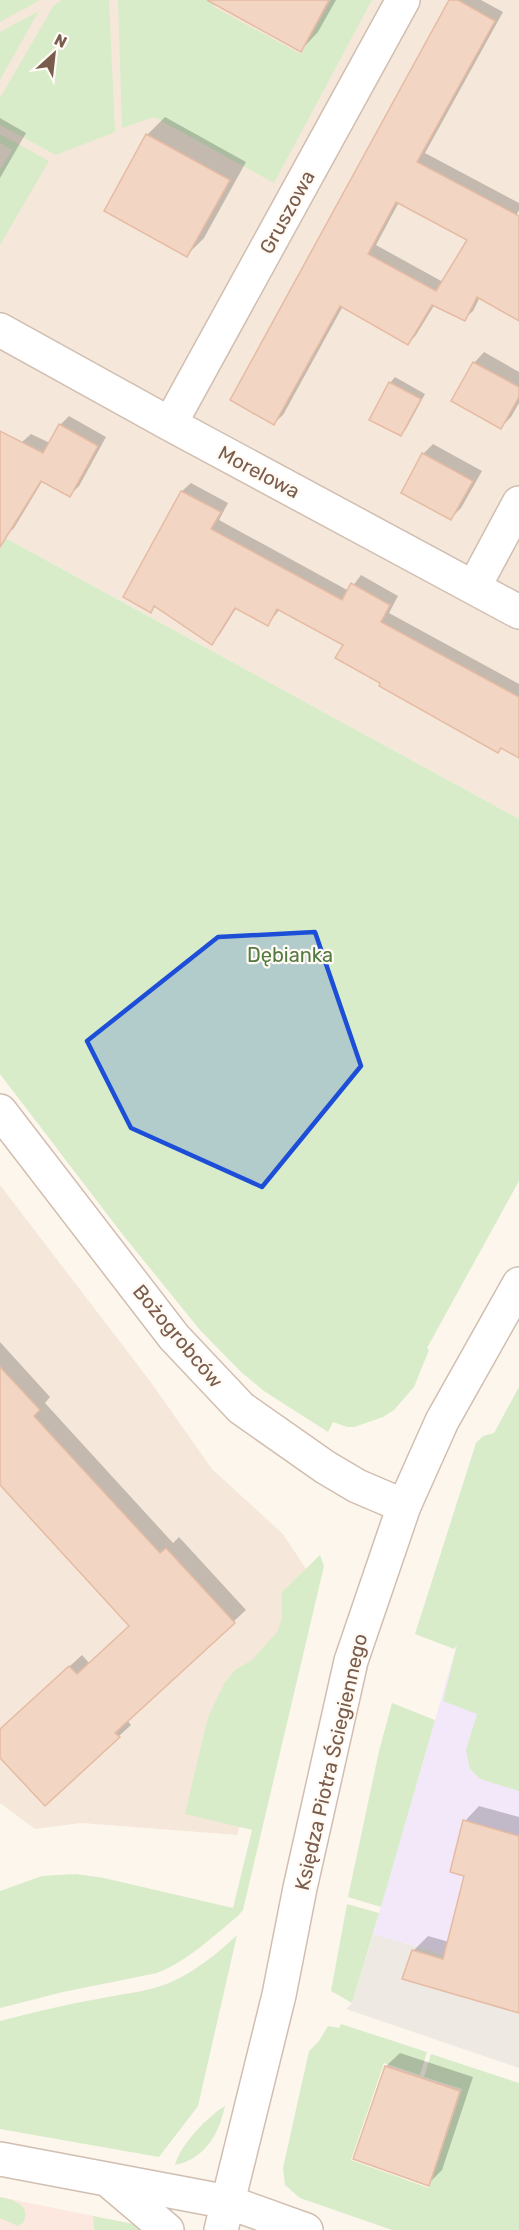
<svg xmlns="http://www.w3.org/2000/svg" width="519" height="2230" font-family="Rubik,sans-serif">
<rect width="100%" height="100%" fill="#fdf6ec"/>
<path fill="#f5e8da" d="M 0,0 L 519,0 L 519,819 L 0,535 Z
M 0,1185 L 150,1381 L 212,1469 L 283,1534 L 312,1578 L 237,1835 L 81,1823 L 35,1829 L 0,1803 Z"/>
<path fill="#fde8e0" d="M 0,2197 L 143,2226 L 143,2230 L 0,2230 Z"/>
<path fill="#efe9e4" d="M 373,1934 L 519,1976 L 519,2068 L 346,2009 L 352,2003 Z"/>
<path fill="#f3e8fa" d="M 458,1641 L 519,1666 L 519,1976 L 373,1934 Z"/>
<path fill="#d8ecc9" d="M 0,0 L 40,0 L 0,22 Z
M 62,0 L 109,0 L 115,132 L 56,155 L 0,125 L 0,98 L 54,5 Z
M 118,0 L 217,0 L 214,7 L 301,54 L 331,0 L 372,0 L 274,183 L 154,117 L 122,128 Z
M 39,11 L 0,80 L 0,32 Z
M 0,134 L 49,161 L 0,245 L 0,170 L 12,150 L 0,143 Z
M 0,535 L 519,819 L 519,1181 L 427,1348 L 429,1350 L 414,1387 L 394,1410 L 383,1417 L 354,1427 L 347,1427 L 333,1422 L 328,1432 L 264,1391 L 241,1372 L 200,1330 L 123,1235 L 0,1074 Z
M 519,1387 L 519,1791 L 480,1779 L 470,1769 L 466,1750 L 477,1714 L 443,1701 L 457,1645 L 454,1649 L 415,1634 L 476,1443 L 483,1436 L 494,1433 Z
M 320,1555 L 324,1566 L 243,1910 L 238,1916 C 212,1937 188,1961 157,1973 L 63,1992 L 0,2008 L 0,1891 L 42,1876 L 76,1874 L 104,1878 L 233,1908 L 252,1830 L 185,1814 L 206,1725 L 209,1715 L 225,1682 L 235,1670 L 252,1660 L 277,1632 L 282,1618 L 282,1592 Z
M 392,1703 L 435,1720 L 381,1907 L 348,1897 L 379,1751 Z
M 347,1904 L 379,1913 L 352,2003 L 331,1991 Z
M 237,1935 L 198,2106 L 159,2157 L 0,2129 L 0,2021 C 34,2012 68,2004 103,1998 C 122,1994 143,1992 161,1986 C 190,1976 216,1955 237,1935 Z
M 341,2024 L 427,2052 L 420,2075 L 384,2063 L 351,2160 L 429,2188 L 462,2089 L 424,2077 L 431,2054 L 519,2083 L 519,2230 L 392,2230 L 300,2198 L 285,2185 L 283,2168 L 309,2051 L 319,2041 L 328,2026 L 339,2028 Z
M 225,2106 C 219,2134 205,2159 175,2165 C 180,2145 208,2116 225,2106 Z
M 0,2197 C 14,2200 32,2205 23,2223 L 18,2226 L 0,2218 Z
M 93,2216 L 143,2226 L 143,2230 L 94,2230 Z"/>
<path fill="#0003" fill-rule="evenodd" d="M 221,0 L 336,0 L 318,32 L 301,50 Z
M 450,0 L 481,0 L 503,12 L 425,153 L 519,203 L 519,210 L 500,246 L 519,257 L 519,319 L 480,297 L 473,311 L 464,319 L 435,304 L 416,335 L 408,344 L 343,306 L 283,415 L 274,423 ZM 399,202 L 470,239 L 443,282 L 376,245 Z
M 165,117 L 246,162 L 204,238 L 187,255 L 147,135 Z
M 0,118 L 26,133 L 0,178 Z
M 484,352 L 519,372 L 519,403 L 511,417 L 501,427 L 474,363 Z
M 395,377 L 425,394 L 406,429 L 401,434 L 390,383 Z
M 69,416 L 106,437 L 79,486 L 70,495 L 43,480 L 14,528 L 5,536 L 0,533 L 0,479 L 22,442 L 31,434 L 50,443 L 60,425 Z
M 433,444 L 482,471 L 461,508 L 451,518 L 423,454 Z
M 191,483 L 228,503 L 219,520 L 349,591 L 361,575 L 398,596 L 389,613 L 519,684 L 519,756 L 502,747 L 498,751 L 383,682 L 345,644 L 280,609 L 268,624 L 237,607 L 220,634 L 211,643 L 156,606 L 150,611 L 125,597 L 182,491 Z
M 0,1342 L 50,1397 L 45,1403 L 66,1426 L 173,1543 L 179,1537 L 246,1610 L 127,1720 L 131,1725 L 119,1736 L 0,1755 L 0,1730 L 82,1655 L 90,1664 L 131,1626 L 0,1483 Z
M 479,1806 L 519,1817 L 519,2012 L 413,1951 L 428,1936 L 449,1942 L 466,1875 L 465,1821 Z
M 400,2053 L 473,2077 L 442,2170 L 428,2184 L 355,2158 L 386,2066 Z"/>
<path fill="#f3d5c3" stroke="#e6bba3" stroke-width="1.5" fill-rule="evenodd" d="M 207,0 L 329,0 L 301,52 Z
M 449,0 L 458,0 L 495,21 L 417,162 L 519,216 L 519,321 L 477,297 L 465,321 L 432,305 L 408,345 L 340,306 L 274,425 L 230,400 ZM 396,202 L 467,240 L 436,291 L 368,254 Z
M 146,134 L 230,180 L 187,257 L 104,211 Z
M 473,362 L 519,387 L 519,397 L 501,429 L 451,401 Z
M 389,382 L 421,399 L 401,436 L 369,420 Z
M 59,424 L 98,446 L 70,497 L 41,481 L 0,547 L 0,431 L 43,453 Z
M 422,453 L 473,481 L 451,520 L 401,493 Z
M 181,491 L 221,512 L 211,529 L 342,600 L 351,583 L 390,605 L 381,622 L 519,697 L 519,758 L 501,748 L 498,753 L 379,686 L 380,683 L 335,658 L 343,645 L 277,609 L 268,626 L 235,608 L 212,645 L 154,606 L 151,613 L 123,597 Z
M 0,1367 L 40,1410 L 34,1416 L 54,1438 L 160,1553 L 166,1548 L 235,1623 L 115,1733 L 120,1737 L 45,1806 L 0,1758 L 0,1729 L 69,1666 L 77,1674 L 129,1626 L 0,1485 Z
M 463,1820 L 519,1836 L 519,2013 L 402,1979 L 412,1950 L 443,1959 L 464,1876 L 450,1872 Z
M 385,2066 L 460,2091 L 429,2186 L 353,2159 Z"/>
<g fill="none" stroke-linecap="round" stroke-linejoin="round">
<defs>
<path id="minor" d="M 0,330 L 170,424 L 519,612
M 170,424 L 403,0
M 474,587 L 519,503
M 0,1111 L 174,1337 L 241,1408 L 325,1467 L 357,1486 L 404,1506
M 0,2159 L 228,2202 L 306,2230
M 108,2180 L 167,2230"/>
<path id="tertiary" d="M 221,2230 L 279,1995 L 300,1888 L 351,1661 L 404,1506 L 442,1421 L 519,1284"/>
</defs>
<use href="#minor" stroke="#d1beb0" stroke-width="36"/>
<use href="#tertiary" stroke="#d1beb0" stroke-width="36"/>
<use href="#minor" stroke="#fff" stroke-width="33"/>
<use href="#tertiary" stroke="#fff" stroke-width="33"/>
</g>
<path fill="#1d4ed8" fill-opacity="0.2" stroke="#1d4ed8" stroke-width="4.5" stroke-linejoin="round" d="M 315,932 L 361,1066 L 262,1187 L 131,1128 L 87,1041 L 218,937 Z"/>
<g text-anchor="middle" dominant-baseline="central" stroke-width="4.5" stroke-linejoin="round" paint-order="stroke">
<g font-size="20" fill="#7a5c4d" stroke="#fffaf3">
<text transform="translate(287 212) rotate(-61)">Gruszowa</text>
<text transform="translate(259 472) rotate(28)">Morelowa</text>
<text transform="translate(178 1336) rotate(50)">Bożogrobców</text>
<text transform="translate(331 1762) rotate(-77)">Księdza Piotra Ściegiennego</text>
</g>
<g font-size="20" fill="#537a41" stroke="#fffaf3">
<text x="290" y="955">Dębianka</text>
</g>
</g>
<g transform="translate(54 54) rotate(27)" stroke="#fffaf3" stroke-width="4.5" paint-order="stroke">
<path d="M0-4.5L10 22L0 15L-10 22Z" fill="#7a5c4d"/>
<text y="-9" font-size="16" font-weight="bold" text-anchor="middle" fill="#7a5c4d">N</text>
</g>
</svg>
